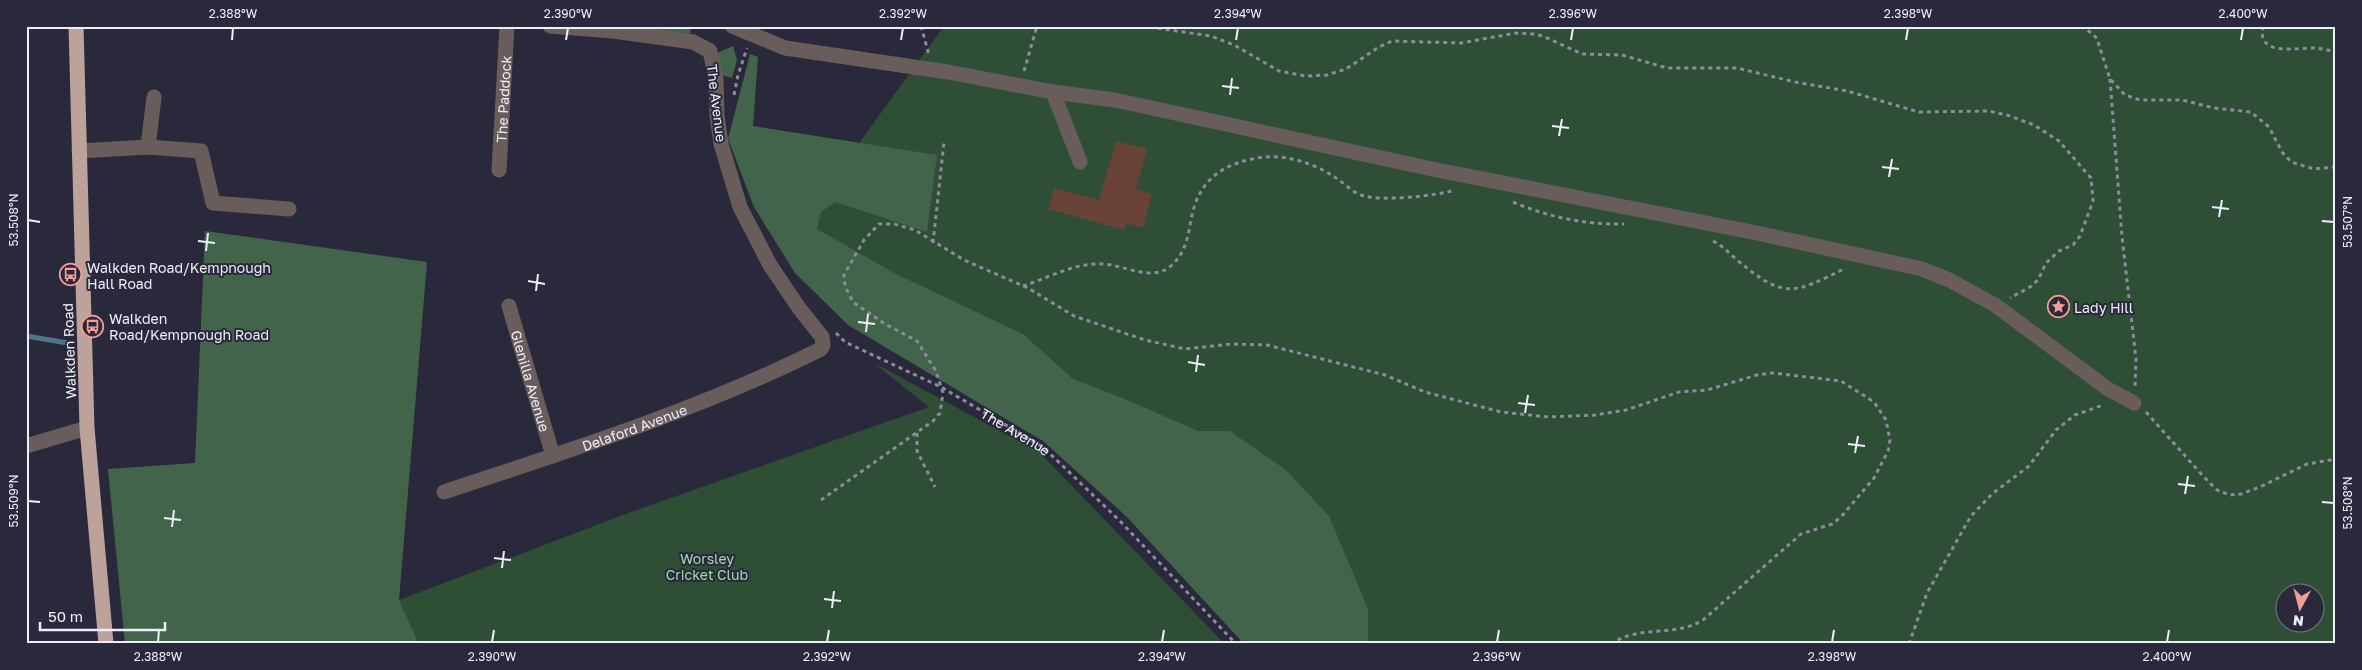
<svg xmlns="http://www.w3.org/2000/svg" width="2362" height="670" font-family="'Golos Text',sans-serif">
<rect width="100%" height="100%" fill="#2a293c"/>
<path fill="#2e4e36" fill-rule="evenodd" d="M 944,26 L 2336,26 L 2336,644 L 1273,644 L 801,223 ZM 2284,592 L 2314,592 L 2314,622 L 2284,622 Z
M 874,363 L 1039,452 L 1225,644 L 419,644 L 399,600 L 631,512 L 929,407 Z"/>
<path fill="#42644a" d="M 611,26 L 691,26 L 690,35 Z
M 733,46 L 737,60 L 732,78 L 721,75 L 717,53 Z
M 750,54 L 758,57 L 753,126 L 937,155 L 927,232 L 835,202 L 821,212 L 817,229 L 896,274 L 1023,334 L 1073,379 L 1125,399 L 1198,431 L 1230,431 L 1286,470 L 1329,516 L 1368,609 L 1368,644 L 1244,644 L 1127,517 L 1043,441 L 848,325 L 795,273 L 754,207 L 728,139 Z
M 205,231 L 427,262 L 399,600 L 419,644 L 125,644 L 108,469 L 195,463 Z"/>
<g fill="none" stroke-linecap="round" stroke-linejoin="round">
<path stroke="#4c758a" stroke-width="5" d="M 26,336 L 68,343"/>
</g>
<path fill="#694338" d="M 1116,141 L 1147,149 L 1136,189 L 1152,194 L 1143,228 L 1126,223 L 1124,230 L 1048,209 L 1054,188 L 1099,200 Z"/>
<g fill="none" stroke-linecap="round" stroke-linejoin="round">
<g stroke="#8c8c9c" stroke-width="3" stroke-dasharray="4 4" stroke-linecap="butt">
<path d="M 921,26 L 929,55"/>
<path d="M 1142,26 L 1211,36 L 1234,45 L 1279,71 L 1306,76 L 1327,75 L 1346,69 L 1379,47 L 1392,41 L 1461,43 L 1516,33 L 1533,34 L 1543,36 L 1582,54 L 1622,55 L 1667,68 L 1737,68 L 1795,82 L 1847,91 L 1919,112 L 1988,111 L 2007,115 L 2034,125 L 2059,141 L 2091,178 L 2093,201 L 2080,236 L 2073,245 L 2059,251 L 2046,263 L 2038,280 L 2030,287 L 2010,298"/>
<path d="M 2019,26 L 2039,26"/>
<path d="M 2081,26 L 2093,34 L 2097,39 L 2110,79 L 2125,95 L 2140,100 L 2182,100 L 2214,108 L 2251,112 L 2269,127 L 2282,152 L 2291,162 L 2314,169 L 2336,167"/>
<path d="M 2263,26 C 2256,58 2298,47 2316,48 C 2322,49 2329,50 2336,52"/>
<path d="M 1024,71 L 1037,26"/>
<path d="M 2110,79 L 2122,237 L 2136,359 L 2135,387"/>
<path d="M 734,95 L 738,75 L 747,48"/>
<path d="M 1513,202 C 1548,217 1586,225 1624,224"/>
<path d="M 1713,241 C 1723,246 1729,253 1737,260 C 1785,300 1793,294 1846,268"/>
<path d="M 933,243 L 944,142"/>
<path d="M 1023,286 C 1048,278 1076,262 1103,264 C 1124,265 1154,283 1172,265 C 1185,253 1188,237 1191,220 C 1198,182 1219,165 1257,158 C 1284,153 1314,163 1336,178 C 1344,183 1352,192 1361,195 C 1380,202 1435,196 1455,190"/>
<path id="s1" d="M 836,333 L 845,342 L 941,387 L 1043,447 L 1120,521 L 1236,644"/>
<path d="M 2146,412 L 2203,476 L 2217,490 L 2230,495 L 2241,494 L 2260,487 L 2307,464 L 2336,459"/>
<path d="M 917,433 L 917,451 L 935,487"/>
<path d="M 821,500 L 933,421 L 940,413 L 943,393 L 936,371 L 917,341 L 885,324 L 853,302 L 845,286 L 844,275 L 864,240 L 879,224 L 894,224 L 915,230 L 964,260 L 1028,288 L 1074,316 L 1145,340 L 1185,349 L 1232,344 L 1267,345 L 1385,375 L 1425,392 L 1501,412 L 1548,417 L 1595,415 L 1626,410 L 1679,392 L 1707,390 L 1757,375 L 1773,373 L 1841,381 L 1874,402 L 1886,420 L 1890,440 L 1888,451 L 1874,478 L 1841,517 L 1832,524 L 1801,534 L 1703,620 C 1673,638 1641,624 1611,644"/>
<path d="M 1909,644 L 1927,593 L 1971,516 L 1992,494 L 2029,466 L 2056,430 L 2075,415 L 2103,405"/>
</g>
<g stroke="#685d5b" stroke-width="15">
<path d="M 732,26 L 785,48 L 948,72 L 1053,92 L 1080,162"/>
<path d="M 1053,92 L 1115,100 L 1432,169 L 1757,233 L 1922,269 L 1949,280 L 1995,305 L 2108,389 L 2134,403"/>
<path d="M 148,147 L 154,97"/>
<path d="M 79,151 L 148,147 L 201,151 L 213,203 L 289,209"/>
<path id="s2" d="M 499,170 L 507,26"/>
<path id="s3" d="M 509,306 L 553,456"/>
<path d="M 26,446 L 87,428"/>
<path id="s4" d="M 444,492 C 571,450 701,409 821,349 L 823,345 L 822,337 L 799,308 L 770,265 L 740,207 L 721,144 L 717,115 L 716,79 L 710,51 L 693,42 L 613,31 L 550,26"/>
</g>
<path stroke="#bda19b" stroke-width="15" d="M 76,26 L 87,428 L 106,644"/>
</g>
<path fill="none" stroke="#eeeefb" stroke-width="2" d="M 232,40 L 233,28M 566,40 L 568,28M 901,40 L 903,28M 1236,40 L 1238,28M 1571,40 L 1573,28M 1906,40 L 1908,28M 2241,40 L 2243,28M 1222,86 L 1239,88M 1230,95 L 1232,78M 1552,126 L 1569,128M 1559,136 L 1562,119M 1882,167 L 1899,169M 1889,177 L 1892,159M 2212,207 L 2229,209M 2219,217 L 2222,200M 28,220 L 40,222M 2322,221 L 2334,222M 198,241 L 215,243M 206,251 L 208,233M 528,281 L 545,284M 536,291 L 538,274M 858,322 L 875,324M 866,332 L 868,314M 1188,362 L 1205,365M 1196,372 L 1198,355M 1518,403 L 1535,405M 1525,413 L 1528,395M 1848,444 L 1865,446M 1855,453 L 1858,436M 2178,484 L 2195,486M 2185,494 L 2188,476M 28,501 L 40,502M 2322,502 L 2334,503M 164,518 L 181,520M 172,527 L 174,510M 494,558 L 511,560M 502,568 L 504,551M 824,599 L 841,601M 832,608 L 834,591M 158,642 L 159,630M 492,642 L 494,630M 827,642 L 829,630M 1162,642 L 1164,630M 1497,642 L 1499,630M 1832,642 L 1834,630M 2167,642 L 2169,630"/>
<defs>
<symbol id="bus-ring" viewBox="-11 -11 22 22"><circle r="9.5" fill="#2a293c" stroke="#f59b98" stroke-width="1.5"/><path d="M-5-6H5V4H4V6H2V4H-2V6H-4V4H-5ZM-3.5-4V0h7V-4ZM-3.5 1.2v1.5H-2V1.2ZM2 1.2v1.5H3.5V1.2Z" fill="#f59b98"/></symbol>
<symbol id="sight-ring" viewBox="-11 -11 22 22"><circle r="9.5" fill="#2a293c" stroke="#f59b98" stroke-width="1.5"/><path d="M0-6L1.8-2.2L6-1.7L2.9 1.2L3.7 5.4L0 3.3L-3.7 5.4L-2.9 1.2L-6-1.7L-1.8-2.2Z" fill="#f59b98"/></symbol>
</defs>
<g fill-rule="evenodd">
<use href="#bus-ring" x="58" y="262" width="25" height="25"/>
<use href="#sight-ring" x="2046" y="294" width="25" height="25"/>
<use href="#bus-ring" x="80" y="314" width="25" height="25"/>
</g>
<g text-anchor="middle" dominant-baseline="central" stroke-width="4" stroke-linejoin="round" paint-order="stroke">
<g font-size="14" fill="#eeeefb" stroke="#2a293c">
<text stroke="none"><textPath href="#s2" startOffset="71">The Paddock</textPath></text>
<text transform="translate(717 103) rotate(83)">The Avenue</text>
<text transform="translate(69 351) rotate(-92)">Walkden Road</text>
<text stroke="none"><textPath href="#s3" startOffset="78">Glenilla Avenue</textPath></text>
<text stroke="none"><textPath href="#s4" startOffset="201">Delaford Avenue</textPath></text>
<text stroke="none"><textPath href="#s1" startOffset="206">The Avenue</textPath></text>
</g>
<g font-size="14" fill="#eeeefb" stroke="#2a293c" text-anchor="start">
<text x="87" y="267">Walkden Road/Kempnough<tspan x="87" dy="16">Hall Road</tspan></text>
<text x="2074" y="307">Lady Hill</text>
<text x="109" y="318">Walkden<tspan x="109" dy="16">Road/Kempnough Road</tspan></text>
</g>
<g font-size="14" fill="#a0daad" stroke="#2a293c">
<text x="707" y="558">Worsley<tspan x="707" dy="16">Cricket Club</tspan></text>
</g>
</g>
<rect width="2362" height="670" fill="none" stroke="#2a293c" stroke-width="55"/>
<g transform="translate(2300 608) rotate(187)"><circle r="24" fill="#2a293c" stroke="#787888"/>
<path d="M0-4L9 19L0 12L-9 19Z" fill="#f59b98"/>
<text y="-8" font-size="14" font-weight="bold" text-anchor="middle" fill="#eeeefb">N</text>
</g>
<path d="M40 622v8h125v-8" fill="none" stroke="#eeeefb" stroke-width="2.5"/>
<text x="48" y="622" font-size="15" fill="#eeeefb" stroke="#2a293c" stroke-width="4" paint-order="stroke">50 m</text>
<rect x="28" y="28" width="2306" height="614" fill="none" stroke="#eeeefb" stroke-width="2"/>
<g font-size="12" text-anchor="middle" fill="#eeeefb">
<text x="233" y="18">2.388°W</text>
<text x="568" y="18">2.390°W</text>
<text x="903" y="18">2.392°W</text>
<text x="1238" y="18">2.394°W</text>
<text x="1573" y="18">2.396°W</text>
<text x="1908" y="18">2.398°W</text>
<text x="2243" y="18">2.400°W</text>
<text transform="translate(14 220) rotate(-90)" y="4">53.508°N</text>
<text transform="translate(2348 222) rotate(-90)" y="4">53.507°N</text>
<text transform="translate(14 501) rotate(-90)" y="4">53.509°N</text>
<text transform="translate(2348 503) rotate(-90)" y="4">53.508°N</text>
<text x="158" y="661">2.388°W</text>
<text x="492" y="661">2.390°W</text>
<text x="827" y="661">2.392°W</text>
<text x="1162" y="661">2.394°W</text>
<text x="1497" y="661">2.396°W</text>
<text x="1832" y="661">2.398°W</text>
<text x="2167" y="661">2.400°W</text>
</g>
</svg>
